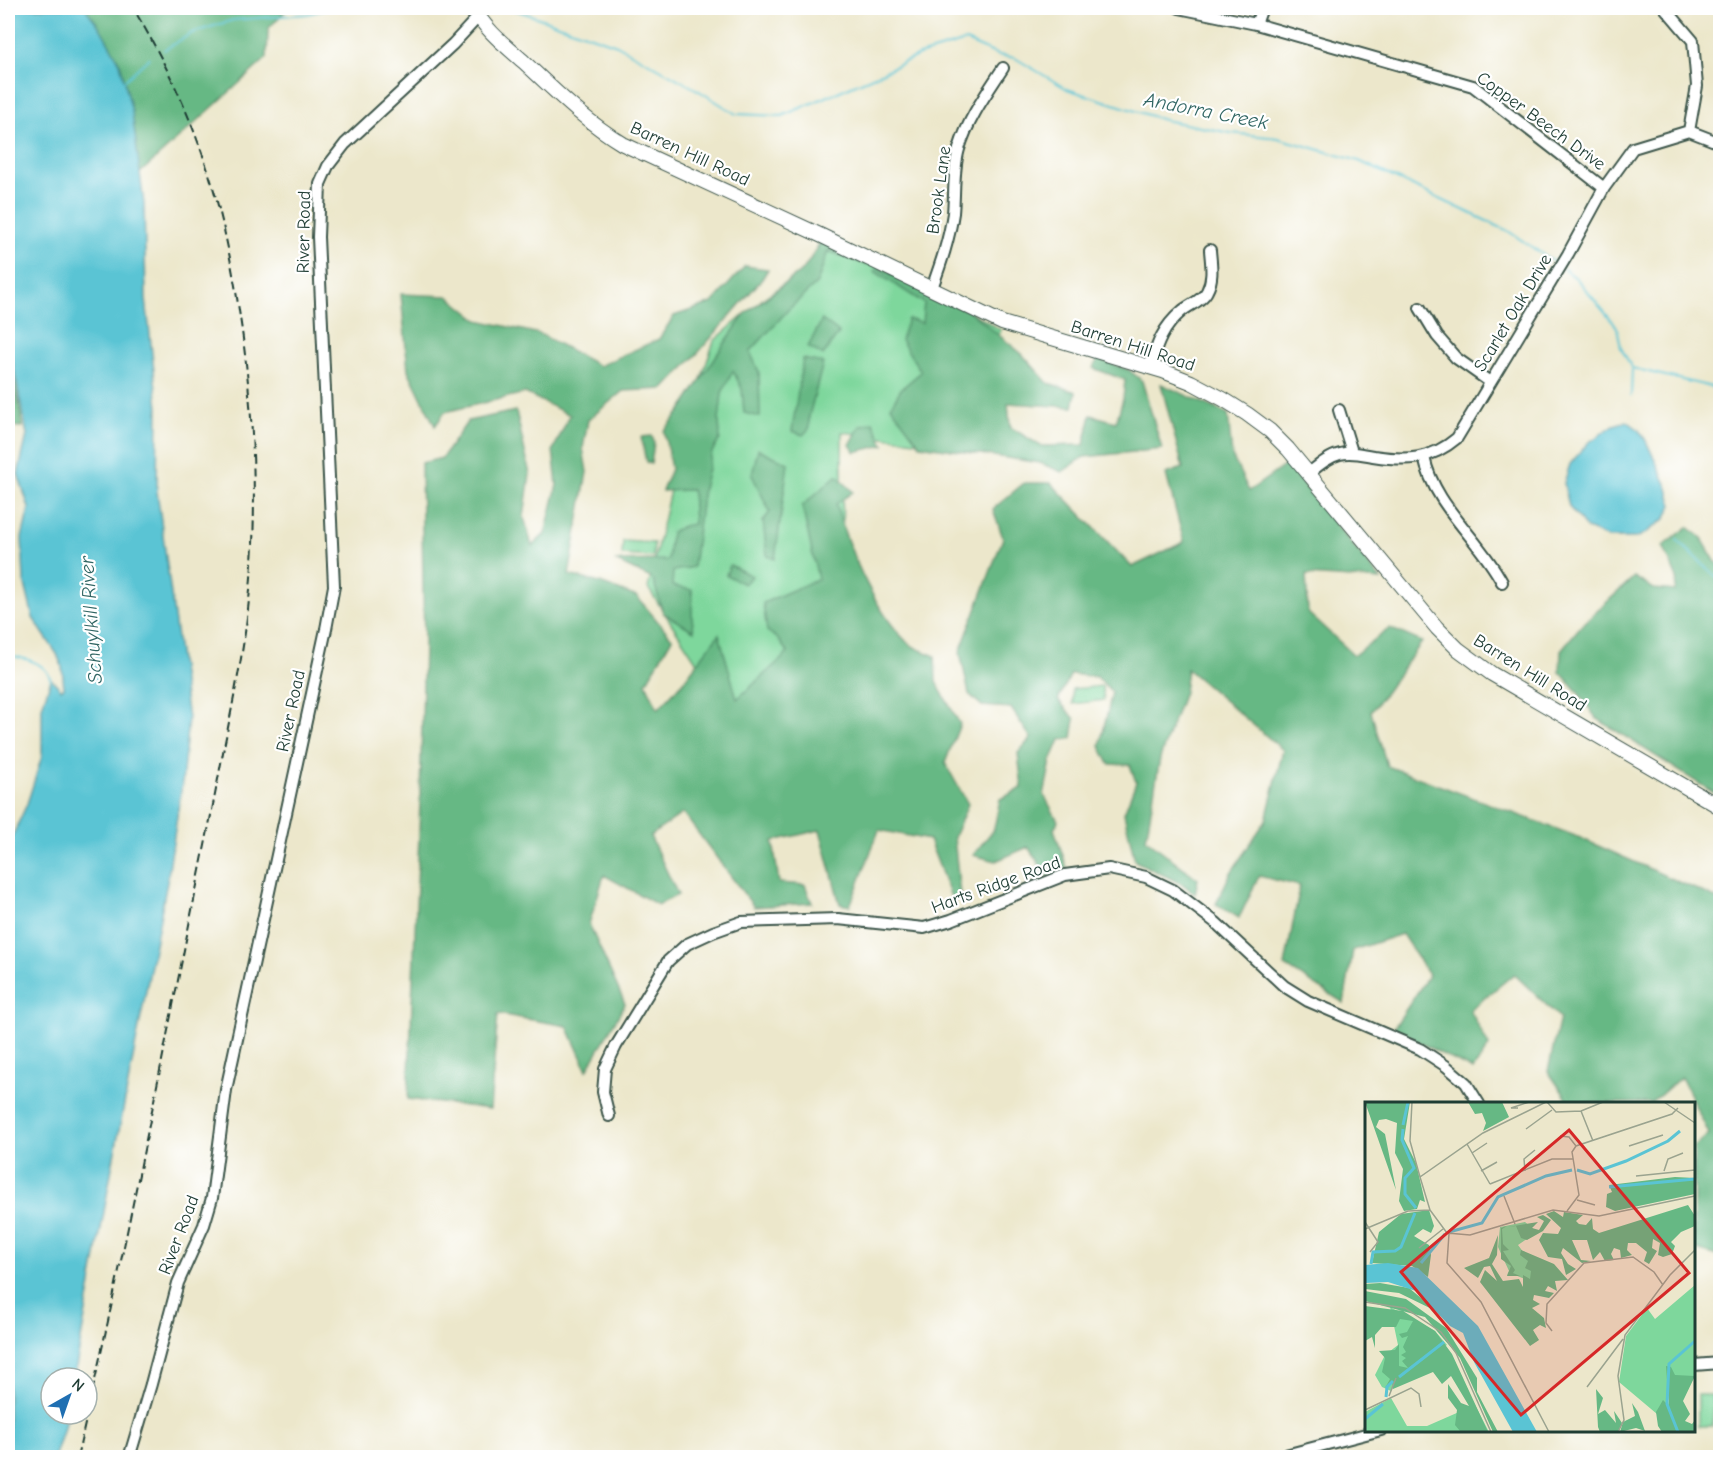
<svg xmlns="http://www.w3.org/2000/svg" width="1728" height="1465" font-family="'Comic Neue',sans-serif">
<rect width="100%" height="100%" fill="#fff"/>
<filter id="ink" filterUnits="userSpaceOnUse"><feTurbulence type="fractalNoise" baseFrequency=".0167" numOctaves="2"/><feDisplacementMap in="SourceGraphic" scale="12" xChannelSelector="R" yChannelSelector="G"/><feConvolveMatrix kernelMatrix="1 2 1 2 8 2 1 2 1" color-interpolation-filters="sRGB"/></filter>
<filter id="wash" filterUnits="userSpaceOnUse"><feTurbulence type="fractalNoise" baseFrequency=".008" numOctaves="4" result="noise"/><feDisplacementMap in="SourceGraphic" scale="24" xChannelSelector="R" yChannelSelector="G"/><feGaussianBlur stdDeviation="1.35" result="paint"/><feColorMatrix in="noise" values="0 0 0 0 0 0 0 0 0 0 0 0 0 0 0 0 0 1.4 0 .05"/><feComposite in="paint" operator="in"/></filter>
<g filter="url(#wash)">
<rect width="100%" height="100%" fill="#ece7cb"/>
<path fill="#7ed79c" stroke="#4e8a68" stroke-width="1.5" d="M 822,236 L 976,315 L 1001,330 L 988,365 L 1021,454 L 842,432 L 843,621 L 828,707 L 731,711 L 706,676 L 648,588 L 683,433 L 714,341 L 765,297 L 809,266 Z
M 623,541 L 654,543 L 653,557 L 622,555 Z
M 1102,686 L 1104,700 L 1073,704 L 1072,689 Z
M 1698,1395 L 1712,1395 L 1713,1426 L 1698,1426 Z"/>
<path fill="#66b884" stroke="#427a5c" stroke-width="1.5" d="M 85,8 L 288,8 L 268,29 L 267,58 L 140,173 L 132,112 L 120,63 L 99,26 Z
M 822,241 L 867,265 L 828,251 L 817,283 L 788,310 L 750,352 L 759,372 L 760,417 L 744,413 L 742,389 L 733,371 L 722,393 L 719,421 L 720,439 L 712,452 L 703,489 L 693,567 L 673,571 L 672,586 L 692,590 L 692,618 L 694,631 L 663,613 L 653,579 L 615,561 L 668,560 L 671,532 L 683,526 L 694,524 L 692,490 L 662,491 L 671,469 L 664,431 L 680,412 L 718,353 L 745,314 L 803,270 Z
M 745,266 L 768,269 L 762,279 L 698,353 L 664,389 L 623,391 L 588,420 L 583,448 L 587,472 L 569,575 L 600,583 L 637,597 L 672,638 L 646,683 L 658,709 L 683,682 L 719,634 L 737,699 L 788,653 L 777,638 L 767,631 L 763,603 L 818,579 L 802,506 L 837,475 L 853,492 L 836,504 C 847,547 874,609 906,641 C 912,648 926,652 935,656 L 936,682 L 960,724 L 945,763 L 968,804 L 954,837 L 960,894 L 953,902 L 929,840 L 879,830 L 850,906 L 840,904 L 820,830 L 773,841 L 779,883 L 805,885 L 812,903 L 754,907 L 683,813 L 650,836 L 678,895 L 658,905 L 604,875 L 589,924 L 625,1004 L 587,1070 L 567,1026 L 498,1014 L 490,1109 L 408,1099 L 419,836 L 424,645 L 421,463 L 442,458 L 468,421 L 516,411 L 530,474 L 524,517 L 532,546 L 545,534 L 557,485 L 553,450 L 570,415 L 525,393 L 445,412 L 435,426 L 408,370 L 401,294 L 448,296 L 478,320 L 540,334 L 599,366 L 659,339 L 674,316 L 712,303 Z
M 878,268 L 969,311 L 1022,354 L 1048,383 L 1076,392 L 1073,407 L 1008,403 L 1010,427 L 1041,446 L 1084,445 L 1091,415 L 1116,422 L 1123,399 L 1125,380 L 1093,368 L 1098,359 L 1129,370 L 1142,381 L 1162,449 L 1084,457 L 1062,472 L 1040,463 L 920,445 L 891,406 L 901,389 L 921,372 L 901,340 L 908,319 L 922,323 L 924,303 L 874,271 Z
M 822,320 L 839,333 L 823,355 L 808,347 Z
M 8,349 L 21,414 L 22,427 L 8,426 Z
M 803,359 L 823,363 L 809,416 L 809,429 L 803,435 L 792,431 Z
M 1161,384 L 1228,414 L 1232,456 L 1249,491 L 1287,464 L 1381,580 L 1306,575 L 1308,613 L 1354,655 L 1390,628 L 1422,642 L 1371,712 L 1387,766 L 1578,837 L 1720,900 L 1720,1257 L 1694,1249 L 1694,1147 L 1709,1134 L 1681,1077 L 1651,1103 L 1570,1103 L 1548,1071 L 1560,1018 L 1514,974 L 1470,1010 L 1489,1046 L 1473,1070 L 1393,1029 L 1429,975 L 1402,934 L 1353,950 L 1344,1003 L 1285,966 L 1300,886 L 1259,876 L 1239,918 L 1216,904 L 1230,874 L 1266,820 L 1283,750 L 1187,669 L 1184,692 L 1160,758 L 1146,839 L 1198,879 L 1195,894 L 1184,885 L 1135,861 L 1124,813 L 1136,782 L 1130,765 L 1109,764 L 1100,746 L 1112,692 L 1097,677 L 1071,674 L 1058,700 L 1075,719 L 1072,738 L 1060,740 L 1051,761 L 1044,795 L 1058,821 L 1054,829 L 1067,868 L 1048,877 L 1028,847 L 996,861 L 973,855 L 994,829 L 1000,799 L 1022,788 L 1018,753 L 1031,738 L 1011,708 L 982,706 L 969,694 L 960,652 L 1003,538 L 993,509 L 1024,483 L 1051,483 L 1132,567 L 1184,542 L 1166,474 L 1183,468 Z
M 873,422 L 884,445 L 855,452 L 850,445 L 860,426 Z
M 652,436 L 654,442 L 651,464 L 646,462 L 641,437 Z
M 758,449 L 788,463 L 775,559 L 767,556 L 763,521 L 770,512 L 752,475 Z
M 1688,527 L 1701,537 L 1715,561 L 1720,565 L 1720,797 L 1596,718 L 1577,691 L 1560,672 L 1561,650 L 1580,627 L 1634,577 L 1654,589 L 1675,591 L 1677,578 L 1663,546 Z
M 730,565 L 752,576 L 744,584 L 726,575 Z"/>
<path fill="#5ac4d4" stroke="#3c8084" stroke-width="1.5" d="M 8,8 L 85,8 L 99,26 L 120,63 L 132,112 L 144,204 L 146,299 L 158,407 L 157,491 L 188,719 L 182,784 L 167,882 L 113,1162 L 74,1378 L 51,1378 L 51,1414 L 67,1414 L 63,1431 L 54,1458 L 8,1457 L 8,853 L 12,837 L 27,804 L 42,756 L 42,707 L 51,679 L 61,689 L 64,688 L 62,667 L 57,654 L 33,618 L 24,580 L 22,538 L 29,508 L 18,474 L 27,435 L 8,338 Z
M 1627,421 L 1638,429 L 1645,439 L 1668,488 L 1672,505 L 1665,519 L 1644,534 L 1636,538 L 1608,538 L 1587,529 L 1569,507 L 1564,483 L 1570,464 L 1588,443 L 1614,425 Z"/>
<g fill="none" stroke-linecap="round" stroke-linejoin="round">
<path stroke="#5ac4d4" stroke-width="2" d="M 510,8 L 617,45 L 701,92 L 736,114 L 782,116 L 877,75 L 919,55 L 966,41 L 998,55 L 1015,58 L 1067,89 L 1164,120 L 1231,133 L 1278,138 L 1359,161 L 1508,231 L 1557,264
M 164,50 L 192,33 L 233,20 L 307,14 L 333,8
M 123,82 L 149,58
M 1564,269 L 1576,278 L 1617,327 L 1621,348 L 1632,368 L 1720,389
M 1631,395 L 1632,368
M 1677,540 L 1720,580
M 8,655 C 25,659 45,661 51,680"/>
</g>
</g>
<g filter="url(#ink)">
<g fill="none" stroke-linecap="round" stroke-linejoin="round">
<defs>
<path id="street" d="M 1179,8 L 1256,24 L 1473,86 L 1604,188
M 1665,8 L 1693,41 L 1697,86 L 1689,131
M 1256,24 L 1262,8
M 932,288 C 941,263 949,240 953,213 C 955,192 953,169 959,149 C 968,119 986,94 1003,68
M 1420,308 L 1437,336 L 1456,358 L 1490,382
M 1150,367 C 1157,344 1163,327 1182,311 C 1189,305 1203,300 1207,291 C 1214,278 1211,264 1210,250
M 1339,410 L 1352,452
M 1424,457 C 1434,506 1479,538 1502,582
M 1308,474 C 1318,466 1328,457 1340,454 C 1351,451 1362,454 1373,456 C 1406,461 1430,461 1457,438 L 1568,254 L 1604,188 L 1633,148 L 1689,131 L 1720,143
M 609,1116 L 603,1092 L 605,1069 L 616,1046 L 668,961 L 687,944 L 713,932 L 741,922 L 838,919 L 924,928 L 951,920 L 1065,875 L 1109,869 L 1146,877 L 1173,890 L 1215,922 L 1284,986 L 1308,1001 L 1420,1049 L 1446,1066 L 1466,1083 L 1479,1104
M 1694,1365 L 1720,1363
M 129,1458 L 151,1384 L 178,1283 L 204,1225 L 212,1198 L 226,1090 L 326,629 L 334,586 L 318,237 L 320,184 L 328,166 L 345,144 L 453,44 L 479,16
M 1274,1458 L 1381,1430"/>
<path id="secondary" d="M 474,8 C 484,29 506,46 524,62 C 555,91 586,122 623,144 L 822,236 L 1002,323 L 1163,371 L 1191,382 L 1223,399 L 1247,414 L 1270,431 L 1288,449 L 1437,628 L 1458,649 L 1492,674 L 1720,807"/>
</defs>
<use href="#street" stroke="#3e564b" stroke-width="14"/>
<use href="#secondary" stroke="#3e564b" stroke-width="16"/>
<use href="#street" stroke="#fff" stroke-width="10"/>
<use href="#secondary" stroke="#fff" stroke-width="14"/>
<path stroke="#1f3d34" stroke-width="2" stroke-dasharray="9 4.5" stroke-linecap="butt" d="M 77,1458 C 116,1293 149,1126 182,960 C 196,889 211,818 224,747 C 234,698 244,649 249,600 C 258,510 254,420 242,331 C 233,267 221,203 198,142 C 181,95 159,51 133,8"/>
</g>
</g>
<g text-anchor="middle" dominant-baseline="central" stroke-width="4.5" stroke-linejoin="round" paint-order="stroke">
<g font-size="18" fill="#1f3d34" stroke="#fff">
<text transform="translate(1541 121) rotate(36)">Copper Beech Drive</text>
<text transform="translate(690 154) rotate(25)">Barren Hill Road</text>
<text transform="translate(939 190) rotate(-82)">Brook Lane</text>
<text transform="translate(304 232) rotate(-89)">River Road</text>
<text transform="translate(1513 313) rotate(-59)">Scarlet Oak Drive</text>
<text transform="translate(1133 346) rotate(18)">Barren Hill Road</text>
<text transform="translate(1530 673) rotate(32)">Barren Hill Road</text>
<text transform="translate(291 711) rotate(-78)">River Road</text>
<text transform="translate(996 885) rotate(-20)">Harts Ridge Road</text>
<text transform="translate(179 1235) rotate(-69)">River Road</text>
</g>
<g font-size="20" font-style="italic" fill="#316664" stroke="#fff">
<text transform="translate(1206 111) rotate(11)">Andorra Creek</text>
<text transform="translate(91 620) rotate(-94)">Schuylkill River</text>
</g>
</g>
<g transform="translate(1365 1102)">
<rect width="330" height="330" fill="#ece7cb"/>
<path d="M 160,120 L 172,130 L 153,143 L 174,171 L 165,179 L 145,171 L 142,173 L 144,169 L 133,145 L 135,125 ZM 330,183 L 330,276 L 314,279 L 302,295 L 311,328 L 254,280 L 261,234 L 282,206 L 290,217 ZM 25,205 L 70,229 L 82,243 L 39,269 L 26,289 L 17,285 L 10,273 L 20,253 L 33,243 ZM 26,296 L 42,324 L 62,324 L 110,303 L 124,330 L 0,330 L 0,310 Z" fill="#7ed79c"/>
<path d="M 0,0 L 45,0 L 39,37 L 51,61 L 60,100 L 55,98 L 52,107 L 39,109 L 34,99 L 38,67 L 30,51 L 32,21 L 21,17 L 14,18 L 11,25 L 20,32 L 31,88 ZM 103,0 L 137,0 L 144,15 L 118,29 L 121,21 L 117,11 L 110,12 ZM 310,75 L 330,76 L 330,92 L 250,109 L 241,105 L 242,92 L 247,90 L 244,83 ZM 323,103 L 330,114 L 330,124 L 316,130 L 306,140 L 310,144 L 307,152 L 298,155 L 293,153 L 295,141 L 288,137 L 287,146 L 292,149 L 284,162 L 279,159 L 282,150 L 271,141 L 263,141 L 262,148 L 267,153 L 256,156 L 255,148 L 249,146 L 246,152 L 249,158 L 240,159 L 235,150 L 228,158 L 222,138 L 207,138 L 216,158 L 226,159 L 217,161 L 198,146 L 196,151 L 203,162 L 211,167 L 201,173 L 197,157 L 183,155 L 174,138 L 178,131 L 193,132 L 196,126 L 181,112 L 189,109 L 198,115 L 199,110 L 218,113 L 211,119 L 214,122 L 221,123 L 227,116 L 228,127 L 234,131 ZM 64,108 L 69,124 L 66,131 L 58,127 L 49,134 L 64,143 L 66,153 L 63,175 L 47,164 L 7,161 L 14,130 L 36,112 ZM 178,113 L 186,118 L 178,129 L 162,138 L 156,136 L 151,124 L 143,125 L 173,120 L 167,126 L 174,128 L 179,119 L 172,115 ZM 142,124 L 137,127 L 138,142 L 144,148 L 138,149 L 150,168 L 148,171 L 155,174 L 142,174 L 146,164 L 136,157 L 136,126 ZM 133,133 L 132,153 L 127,162 L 138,179 L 154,177 L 158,185 L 158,173 L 165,177 L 166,169 L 160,166 L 163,159 L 155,153 L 156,148 L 189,162 L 203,178 L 190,179 L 192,189 L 183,184 L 180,189 L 189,191 L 184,196 L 169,193 L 168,198 L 175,202 L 167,206 L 179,216 L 181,226 L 175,223 L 168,228 L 174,238 L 165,244 L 115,180 L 120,168 L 132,179 L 125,164 L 119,165 L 113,176 L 99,166 L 124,156 ZM 15,181 L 44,186 L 73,210 L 34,191 L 0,187 L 0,182 ZM 0,189 L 41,197 L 81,226 L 112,276 L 112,290 L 133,330 L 128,330 L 95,256 L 60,215 L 0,199 ZM 0,204 L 38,209 L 70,229 L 87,252 L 123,330 L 95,329 L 90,323 L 92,308 L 83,296 L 83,282 L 96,301 L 104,304 L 86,274 L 77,282 L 68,270 L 28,287 L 27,279 L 20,286 L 25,277 L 17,270 L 20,256 L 14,249 L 30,248 L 34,242 L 34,264 L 43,266 L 37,259 L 41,256 L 36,253 L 41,250 L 38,245 L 43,234 L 37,236 L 34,232 L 42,230 L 48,219 L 35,217 L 31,225 L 17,225 L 10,233 L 10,246 L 7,235 L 0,239 ZM 301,264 L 306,265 L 310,273 L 330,274 L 318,299 L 325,312 L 320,319 L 327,322 L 330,318 L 330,330 L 297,330 L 293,324 L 291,310 L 298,298 L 304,304 ZM 231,287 L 238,296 L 233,312 L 240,308 L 251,321 L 249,309 L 257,321 L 253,330 L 235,330 L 233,325 ZM 267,301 L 273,310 L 280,329 L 271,326 L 255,330 L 258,320 L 270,314 Z" fill="#66b884"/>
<path d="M 23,161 L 53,166 L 113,224 L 172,330 L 148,330 L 109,260 L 98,231 L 85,224 L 51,189 L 23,180 L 0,181 L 0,163 Z" fill="#5ac4d4"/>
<path fill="none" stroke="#5ac4d4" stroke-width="3" d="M 38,23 L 43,0M 38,27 L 37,38 L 49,66 L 40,76 L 40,92 L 51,106M 212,68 L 225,72 L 261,59 L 303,39 L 315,29M 244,85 L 330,77M 84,130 L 117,121 L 133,95 L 181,74 L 207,68M 56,161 L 80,132M 6,162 L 8,150 L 30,149 L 36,145 L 50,111M 34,275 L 79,240M 21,295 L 22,285 L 28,279M 0,317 L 18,302M 313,330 L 302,302 L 304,262 L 330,239"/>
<path fill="none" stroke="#9aa38f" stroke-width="1.5" d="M 47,0 L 45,39 L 55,75M 182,0 L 191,10 L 216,9M 299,0 L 330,21M 153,6 L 146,6 L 164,0M 216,9 L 228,39M 216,9 L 238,0M 161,27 L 187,8M 195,34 L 204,35 L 211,44M 102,42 L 125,82M 264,44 L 298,33M 107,51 L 122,41M 116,69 L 132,60M 160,69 L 159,57 L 170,48M 299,69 L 303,57 L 318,51M 271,74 L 330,68M 125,82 L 187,57 L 208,57M 139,94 L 150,122M 212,98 L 230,103M 65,108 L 82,131 L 105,133 L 188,108 L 234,114 L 330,94M 202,109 L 214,93 L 207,50 L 211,44 L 307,12 L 313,6M 0,120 L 13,140 L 5,150M 0,127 L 43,109 L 65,108 L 55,75 L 118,31 L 181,0M 84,132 L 82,161 L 116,200 L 184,330M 54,146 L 78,127M 0,200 L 40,206 L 76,230 L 91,251 L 126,330M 187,229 L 181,221 L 182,202 L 219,161 L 268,155 L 289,170 L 298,183M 222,285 L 258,237M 24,294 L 31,276M 0,308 L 46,286 L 54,292 L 56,305M 253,330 L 259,318 L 253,274 L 260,233 L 305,173 L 330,148"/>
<path fill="#d62828" fill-opacity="0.15" stroke="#d62828" stroke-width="3" d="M 204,28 L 324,171 L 156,313 L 36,170 Z"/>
<rect width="330" height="330" fill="none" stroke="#1f3d34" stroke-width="3"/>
</g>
<rect width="1728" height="1465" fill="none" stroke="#fff" stroke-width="30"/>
<g transform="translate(69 1396) rotate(40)"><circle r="28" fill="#ffffff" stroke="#a5b1ae" stroke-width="1.5"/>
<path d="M0-4.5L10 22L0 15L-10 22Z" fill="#1f6fb2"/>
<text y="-9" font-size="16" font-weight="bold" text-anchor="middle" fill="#1f3d34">N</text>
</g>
</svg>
